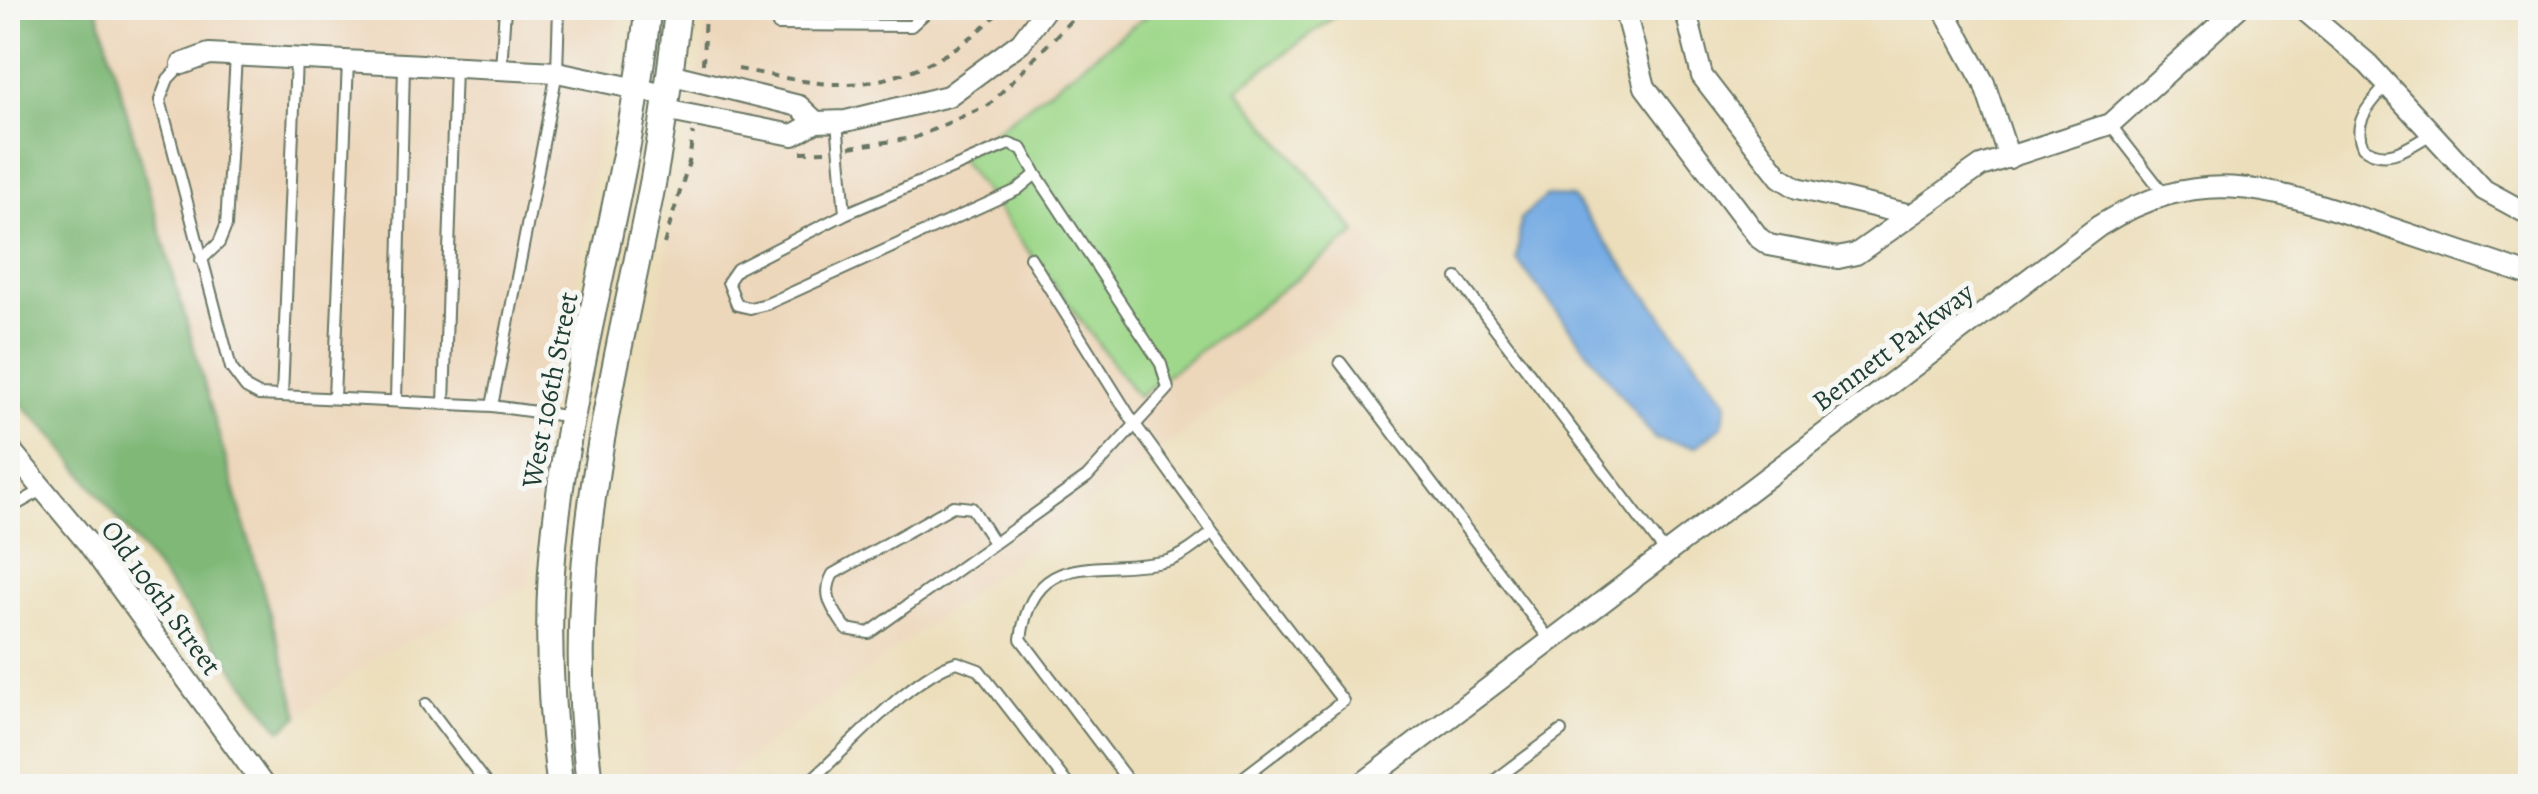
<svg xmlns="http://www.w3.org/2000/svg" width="2538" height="794" font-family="Alegreya,serif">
<rect width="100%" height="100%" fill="#f6f6f2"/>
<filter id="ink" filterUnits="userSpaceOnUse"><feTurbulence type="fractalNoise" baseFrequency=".01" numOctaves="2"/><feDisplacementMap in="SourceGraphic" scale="20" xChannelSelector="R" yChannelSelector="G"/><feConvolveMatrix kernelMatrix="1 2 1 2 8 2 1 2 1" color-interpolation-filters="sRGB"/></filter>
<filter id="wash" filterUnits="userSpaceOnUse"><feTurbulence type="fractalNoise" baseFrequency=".0048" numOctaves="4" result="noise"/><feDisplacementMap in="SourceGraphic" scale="40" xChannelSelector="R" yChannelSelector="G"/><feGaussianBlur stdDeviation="2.25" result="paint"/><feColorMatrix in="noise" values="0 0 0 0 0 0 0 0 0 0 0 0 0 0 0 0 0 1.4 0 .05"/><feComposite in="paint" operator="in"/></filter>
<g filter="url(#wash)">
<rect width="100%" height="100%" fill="#ecdeba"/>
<path fill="#edd7bb" d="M 8,8 L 618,8 L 580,262 L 541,454 L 530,585 L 376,656 L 281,730 L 57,440 L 8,390 Z
M 710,8 L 1346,8 L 1237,89 L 1397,273 L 713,786 L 645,786 L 635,586 L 649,358 Z"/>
<path fill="#9fd88b" stroke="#5f8a60" stroke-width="2.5" d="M 1145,8 L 1346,8 L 1237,89 L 1357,233 L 1138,397 L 959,158 L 1149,14 Z"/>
<path fill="#7fb877" stroke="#4f7a56" stroke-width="2.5" d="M 8,8 L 97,8 L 299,716 L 281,730 L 57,440 L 8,390 Z"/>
<path fill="#76abe3" stroke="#4a748c" stroke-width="2.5" d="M 1547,196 L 1572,197 L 1727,402 L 1722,425 L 1696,447 L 1655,439 L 1517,260 L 1521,218 Z"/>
</g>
<g filter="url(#ink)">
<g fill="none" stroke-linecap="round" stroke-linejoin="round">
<defs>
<path id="service" d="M 777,8 L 778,25 L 911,26 L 931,8
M 182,64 L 168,79 L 160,100 L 231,368 L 246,388 L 259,395 L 492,406 L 573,417
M 501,69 L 505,8
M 2387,85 C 2371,103 2351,122 2363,147 C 2387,165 2409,147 2431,134
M 837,121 L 845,214 L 737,269 L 728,282 L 737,305 L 750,308 L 767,304 L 1017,190 L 1036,174 L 1022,149 L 1009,144 L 845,214
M 2110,124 L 2165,195
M 1030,257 L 1134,423 L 1213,532
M 201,260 L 219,243 L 226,226 L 236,56
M 1457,278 L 1666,553
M 1340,362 L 1550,640
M 282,396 L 296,59
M 334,398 L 348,61
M 396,401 L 404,65
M 444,404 L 455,67
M 492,406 L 557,72 L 559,8
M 8,517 L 16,505 L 44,489
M 994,543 L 972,508 L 953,506 L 833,574 C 821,596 833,609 846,629 L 869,633 L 1087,477 L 1168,389 L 1161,364 L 1036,174
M 426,704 L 488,786
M 804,786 C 843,754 911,675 957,662 L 979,670 L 1069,786
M 1132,786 L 1021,639 C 1033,545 1100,576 1167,561 C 1183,557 1200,542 1213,532 L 1343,701 L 1232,786
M 1487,786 L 1561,731"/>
<path id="minor" d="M 1624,8 L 1645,87 L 1759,238 L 1769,245 L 1838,258 L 1856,254 L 1981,166 L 2110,124 L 2238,8
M 1685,8 L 1702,76 L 1780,177 L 1797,188 L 1911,215
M 1943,8 L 1984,83 L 2009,158
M 2302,8 L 2368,64 L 2484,190 L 2530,215
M 182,64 L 209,54 L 557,72 L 666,95
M 669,74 L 799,106 L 816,122
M 664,110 L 793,135 L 816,122 L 846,121 L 948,96 L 1021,42 L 1046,8
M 8,447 L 87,542 L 264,786
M 1359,786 L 2099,226 C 2199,164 2266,187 2370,221 C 2423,239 2477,257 2530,275"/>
<path id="tertiary" d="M 560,786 C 549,698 545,611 556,522 C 576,349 630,181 648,8
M 590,786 C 561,574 608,408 649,202 C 662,138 670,73 678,8"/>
</defs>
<use href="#service" stroke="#677563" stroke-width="14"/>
<use href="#minor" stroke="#677563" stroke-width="24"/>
<use href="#tertiary" stroke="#677563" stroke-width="29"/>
<path stroke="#677563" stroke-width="4" stroke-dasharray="8 8" stroke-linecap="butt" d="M 703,64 L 705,8
M 738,69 C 773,75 810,85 845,84 C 903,83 965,51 1002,8
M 850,147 L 914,138 L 989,105 L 1083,8
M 801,152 L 826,151
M 664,244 L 689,162 L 693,133"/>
<use href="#service" stroke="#fff" stroke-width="10"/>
<use href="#minor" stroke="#fff" stroke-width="20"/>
<use href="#tertiary" stroke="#fff" stroke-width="25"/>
</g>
</g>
<g text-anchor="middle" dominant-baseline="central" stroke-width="10" stroke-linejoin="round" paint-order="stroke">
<g font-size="28" fill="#1f3d34" stroke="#f6f6f2">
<text transform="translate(1893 347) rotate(-37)">Bennett Parkway</text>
<text transform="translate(550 390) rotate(-79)">West 106th Street</text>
<text transform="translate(161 598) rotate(54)">Old 106th Street</text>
</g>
</g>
<rect width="2538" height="794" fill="none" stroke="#f6f6f2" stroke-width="40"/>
</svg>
